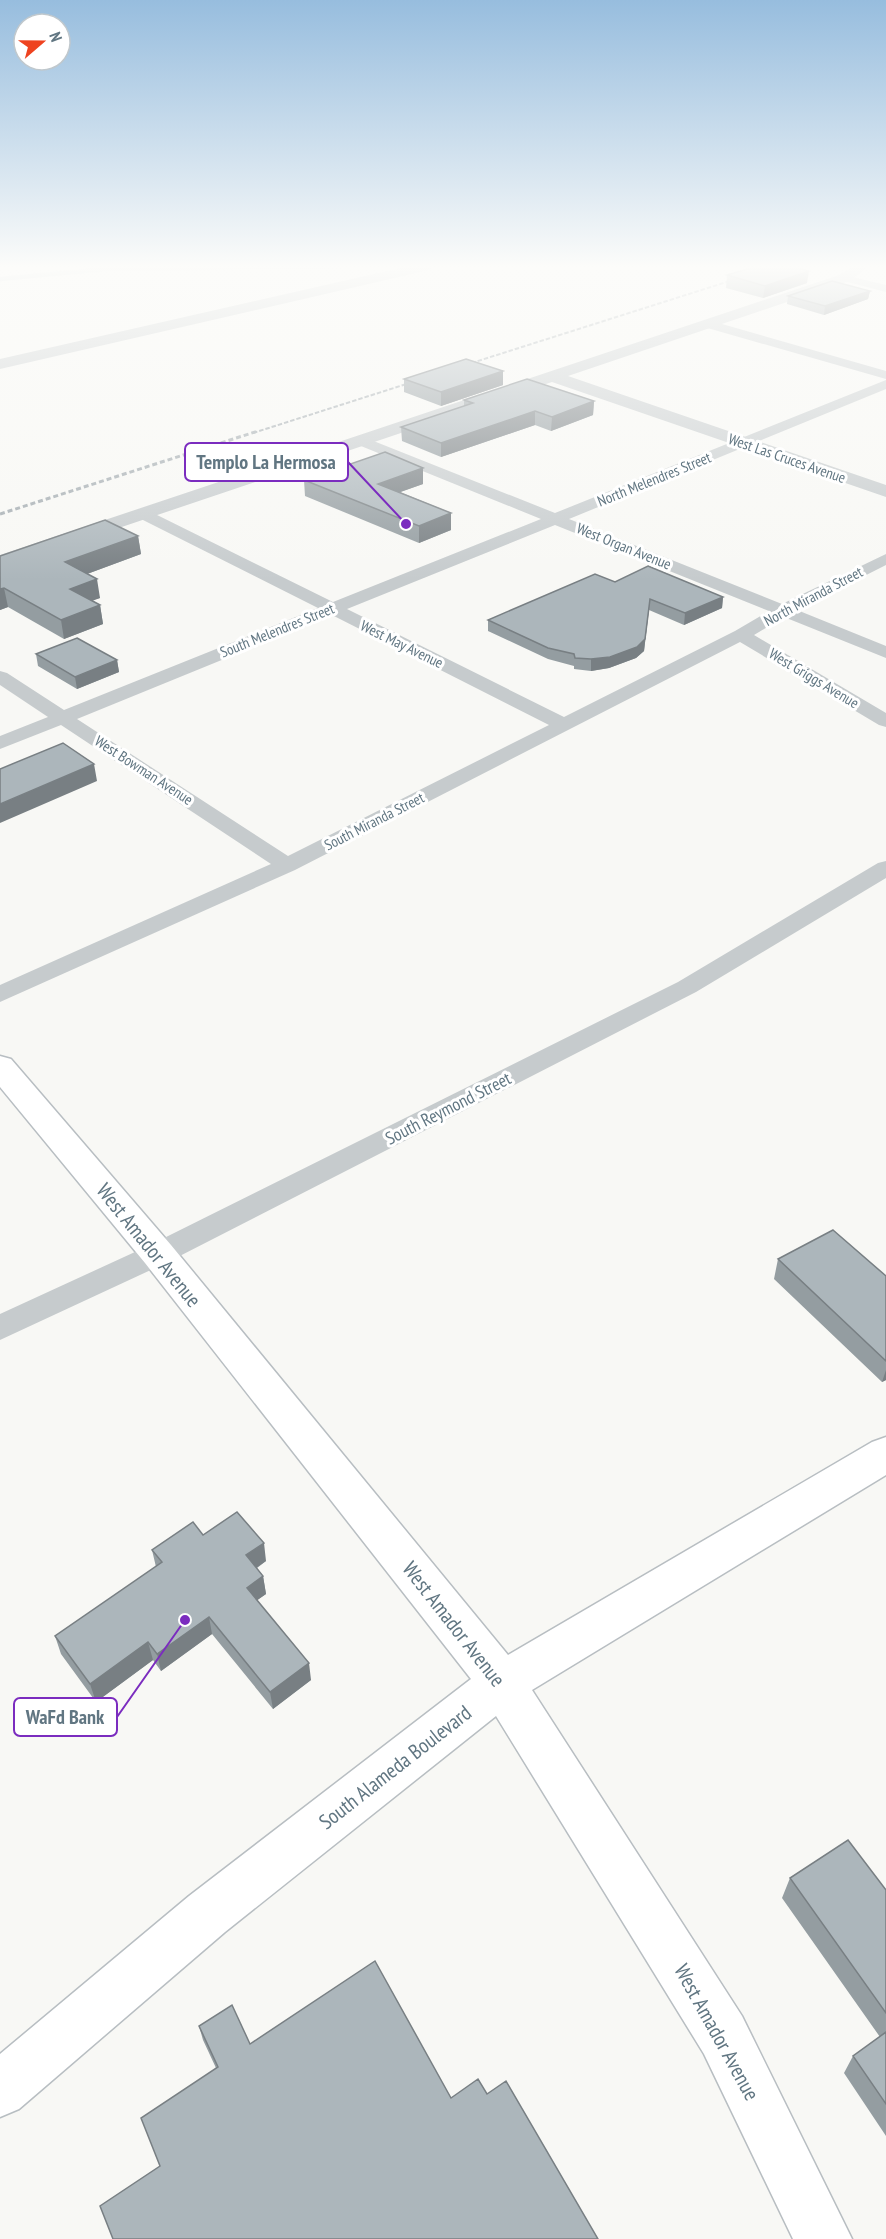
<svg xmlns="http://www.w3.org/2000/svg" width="886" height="2239" font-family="'PT Sans Narrow',sans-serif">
<rect width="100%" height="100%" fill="#f8f8f5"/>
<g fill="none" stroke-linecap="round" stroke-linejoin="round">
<path stroke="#becbcf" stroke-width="4.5" d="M 502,266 L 576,266
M 0,279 L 105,269 L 349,266"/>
<defs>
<path id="secondary" d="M 0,1056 L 11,1059 L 171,1245 L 508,1655 L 872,1442 L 886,1437 L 886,1475 L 532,1690 L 742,2016 L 852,2239 L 793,2239 L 704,2054 L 496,1716 L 225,1932 L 19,2109 L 0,2117 L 0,2054 L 189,1896 L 471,1679 L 145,1263 L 0,1087 Z"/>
</defs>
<use href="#secondary" stroke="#b8bec2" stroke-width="3"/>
<path fill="#c6cbcd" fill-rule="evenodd" d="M 844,275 L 886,285 L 886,292 L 840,280 L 840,276 Z
M 708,320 L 886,371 L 886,379 L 704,327 L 702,324 Z
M 886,380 L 886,389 L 569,519 L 782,604 L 886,554 L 886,565 L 797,610 L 886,646 L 886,658 L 784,617 L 754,635 L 886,713 L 886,727 L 879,725 L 740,642 L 295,870 L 0,1002 L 0,985 L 271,864 L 61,725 L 0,749 L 0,736 L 48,717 L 0,685 L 0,671 L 7,673 L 64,710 L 318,608 L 137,517 L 135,514 L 137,511 L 149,511 L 333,602 L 541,519 L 356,444 L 354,441 L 356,438 L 366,438 L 555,513 ZM 555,525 L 769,611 L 735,631 L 564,717 L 347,609 ZM 332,615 L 549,725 L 288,856 L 77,719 Z
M 886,861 L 886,878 L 696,992 L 168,1262 L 0,1340 L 0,1314 L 148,1246 L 678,982 L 878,863 Z"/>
<path fill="#c6cbcd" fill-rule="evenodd" d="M 409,266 L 436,266 L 429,270 L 0,369 L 0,359 Z
M 853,266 L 870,266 L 849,281 L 568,376 L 886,485 L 886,497 L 552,382 L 0,568 L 0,555 L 839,275 Z"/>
<use href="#secondary" fill="#fff" fill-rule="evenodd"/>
<path stroke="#a4acb1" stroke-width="2" stroke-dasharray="4.5 2" stroke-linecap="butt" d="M 459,367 L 777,266
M 253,433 L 419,380"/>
<path stroke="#a4acb1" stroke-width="3" stroke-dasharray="5 3" stroke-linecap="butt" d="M 0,514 L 258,431"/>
</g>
<path fill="#949da1" d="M 727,275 L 807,283 L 763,298 L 726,288 Z
M 870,291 L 868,299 L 824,315 L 787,304 L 788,296 Z
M 503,371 L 503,385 L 441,406 L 404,392 L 404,379 Z
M 464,400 L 594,401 L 593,415 L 551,431 L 535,425 L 441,457 L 402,441 L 401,427 L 464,406 Z
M 304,480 L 423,484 L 400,492 L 451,513 L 451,530 L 419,543 L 305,496 Z
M 138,536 L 141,554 L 87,574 L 100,598 L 92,600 L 100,605 L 103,624 L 64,639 L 8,607 L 0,610 L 0,556 Z
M 615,582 L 723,597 L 722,608 L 684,625 L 649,610 L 644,651 L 636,658 L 609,668 L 591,671 L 574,669 L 574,666 L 548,659 L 488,631 L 488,620 Z
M 36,654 L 117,660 L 119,672 L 77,689 L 38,666 Z
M 778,1259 L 886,1276 L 886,1380 L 882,1382 L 774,1279 Z
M 203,1535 L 266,1561 L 257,1568 L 263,1576 L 266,1594 L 257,1600 L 311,1680 L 273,1709 L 212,1634 L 161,1671 L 153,1660 L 96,1702 L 61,1654 L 55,1636 L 156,1567 L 152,1550 Z
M 790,1878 L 886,1890 L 886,2136 L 844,2073 L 853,2056 L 880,2037 L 782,1898 Z
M 199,2026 L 250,2044 L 451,2098 L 487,2094 L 160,2166 L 216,2068 L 203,2040 Z"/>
<path fill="#787f83" d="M 809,271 L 807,283 L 763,298 L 765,286 Z
M 870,291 L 868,299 L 824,315 L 825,306 Z
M 503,371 L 503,385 L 441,406 L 441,392 Z
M 594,401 L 593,415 L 551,431 L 552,417 Z
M 535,411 L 535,425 L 441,457 L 441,443 Z
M 423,468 L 423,484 L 378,500 L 378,484 Z
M 451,513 L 451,530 L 419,543 L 419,526 Z
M 138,536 L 141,554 L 68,581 L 65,562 Z
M 97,579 L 100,598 L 73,608 L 70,589 Z
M 4,588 L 8,607 L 0,610 L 0,589 Z
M 723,597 L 722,608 L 684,625 L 685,613 Z
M 650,599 L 644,651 L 636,658 L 609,668 L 591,671 L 591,659 Z
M 100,605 L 103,624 L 64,639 L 61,620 Z
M 117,660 L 119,672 L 77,689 L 75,677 Z
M 94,764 L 97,781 L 0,823 L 0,804 Z
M 886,1370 L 886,1380 L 882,1382 Z
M 264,1543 L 266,1561 L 249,1573 L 246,1555 Z
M 263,1576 L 266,1594 L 249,1606 L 247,1588 Z
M 209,1617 L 212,1634 L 161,1671 L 157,1654 Z
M 148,1642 L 153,1660 L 96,1702 L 90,1684 Z
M 309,1663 L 311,1680 L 273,1709 L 270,1692 Z"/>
<path fill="#acb6bb" stroke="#787f83" stroke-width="1.5" d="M 757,266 L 791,266 L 809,271 L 765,286 L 727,275 Z
M 832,281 L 870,291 L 825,306 L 788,296 Z
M 466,359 L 503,371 L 441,392 L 404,379 Z
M 527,379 L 594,401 L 552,417 L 535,411 L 441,443 L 401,427 L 473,403 L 464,400 Z
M 385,452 L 423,468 L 378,484 L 451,513 L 419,526 L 304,480 Z
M 105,520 L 138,536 L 65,562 L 97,579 L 70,589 L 100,605 L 61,620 L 4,588 L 0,589 L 0,556 Z
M 648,566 L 723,597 L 685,613 L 650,599 L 645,639 L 637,647 L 610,657 L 591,659 L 575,658 L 574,654 L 548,648 L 488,620 L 595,574 L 615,582 Z
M 77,638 L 117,660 L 75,677 L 36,654 Z
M 63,743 L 94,764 L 0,804 L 0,769 Z
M 833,1230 L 886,1276 L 886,1361 L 778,1259 Z
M 237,1512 L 264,1543 L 246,1555 L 263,1576 L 247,1588 L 309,1663 L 270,1692 L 209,1617 L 157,1654 L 148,1642 L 90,1684 L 55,1636 L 162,1562 L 152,1550 L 193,1522 L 203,1535 Z
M 848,1840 L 886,1890 L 886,2013 L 790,1878 Z
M 375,1961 L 451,2098 L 478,2079 L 487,2094 L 506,2081 L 598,2239 L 113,2239 L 100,2206 L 160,2166 L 141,2118 L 218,2067 L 199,2026 L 232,2005 L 250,2044 Z
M 886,2032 L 886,2104 L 853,2056 Z"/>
<linearGradient id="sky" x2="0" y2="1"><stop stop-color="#97bdde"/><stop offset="0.46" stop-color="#fcfcfa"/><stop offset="1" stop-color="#fcfcfa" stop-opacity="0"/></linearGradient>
<rect width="886" height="580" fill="url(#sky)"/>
<g text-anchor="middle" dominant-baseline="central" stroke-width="6" stroke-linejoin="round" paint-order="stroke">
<g font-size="15" fill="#617682" stroke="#fff">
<text transform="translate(787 458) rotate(19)">West Las Cruces Avenue</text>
<text transform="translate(654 479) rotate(-22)">North Melendres Street</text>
<text transform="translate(624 546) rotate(22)">West Organ Avenue</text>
<text transform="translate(813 596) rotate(-28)">North Miranda Street</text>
<text transform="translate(277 630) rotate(-22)">South Melendres Street</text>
<text transform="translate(402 644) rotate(26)">West May Avenue</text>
<text transform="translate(814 678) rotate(31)">West Griggs Avenue</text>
<text transform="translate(144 770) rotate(33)">West Bowman Avenue</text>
<text transform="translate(374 821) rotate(-27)">South Miranda Street</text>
</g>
<g font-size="18" fill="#617682" stroke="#fff">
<text transform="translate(448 1108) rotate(-27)">South Reymond Street</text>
</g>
<g font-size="21" fill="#617682" stroke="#fff">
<text transform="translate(149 1245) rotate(51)">West Amador Avenue</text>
<text transform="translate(454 1624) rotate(52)">West Amador Avenue</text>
<text transform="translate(395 1767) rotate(-38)">South Alameda Boulevard</text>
<text transform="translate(717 2032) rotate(61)">West Amador Avenue</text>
</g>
</g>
<path fill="none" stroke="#7b2cbf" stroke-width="2" d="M406 524L348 462M185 1620L117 1717"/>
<g fill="#7b2cbf" stroke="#fff" stroke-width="2">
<circle cx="406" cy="524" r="6"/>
<circle cx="185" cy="1620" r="6"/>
</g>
<g fill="#fff" stroke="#7b2cbf" stroke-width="2">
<rect x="185" y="443" width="163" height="38" rx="6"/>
<rect x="14" y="1698" width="103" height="38" rx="6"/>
</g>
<g font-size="20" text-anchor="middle" font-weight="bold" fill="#617682">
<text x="266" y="469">Templo La Hermosa</text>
<text x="65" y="1724">WaFd Bank</text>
</g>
<g transform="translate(42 42) rotate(70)"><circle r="28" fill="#ffffff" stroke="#c0c8cd" stroke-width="1.5"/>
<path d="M0-4.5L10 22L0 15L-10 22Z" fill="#ee4320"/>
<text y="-9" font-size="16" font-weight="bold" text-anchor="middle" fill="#617682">N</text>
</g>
</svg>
